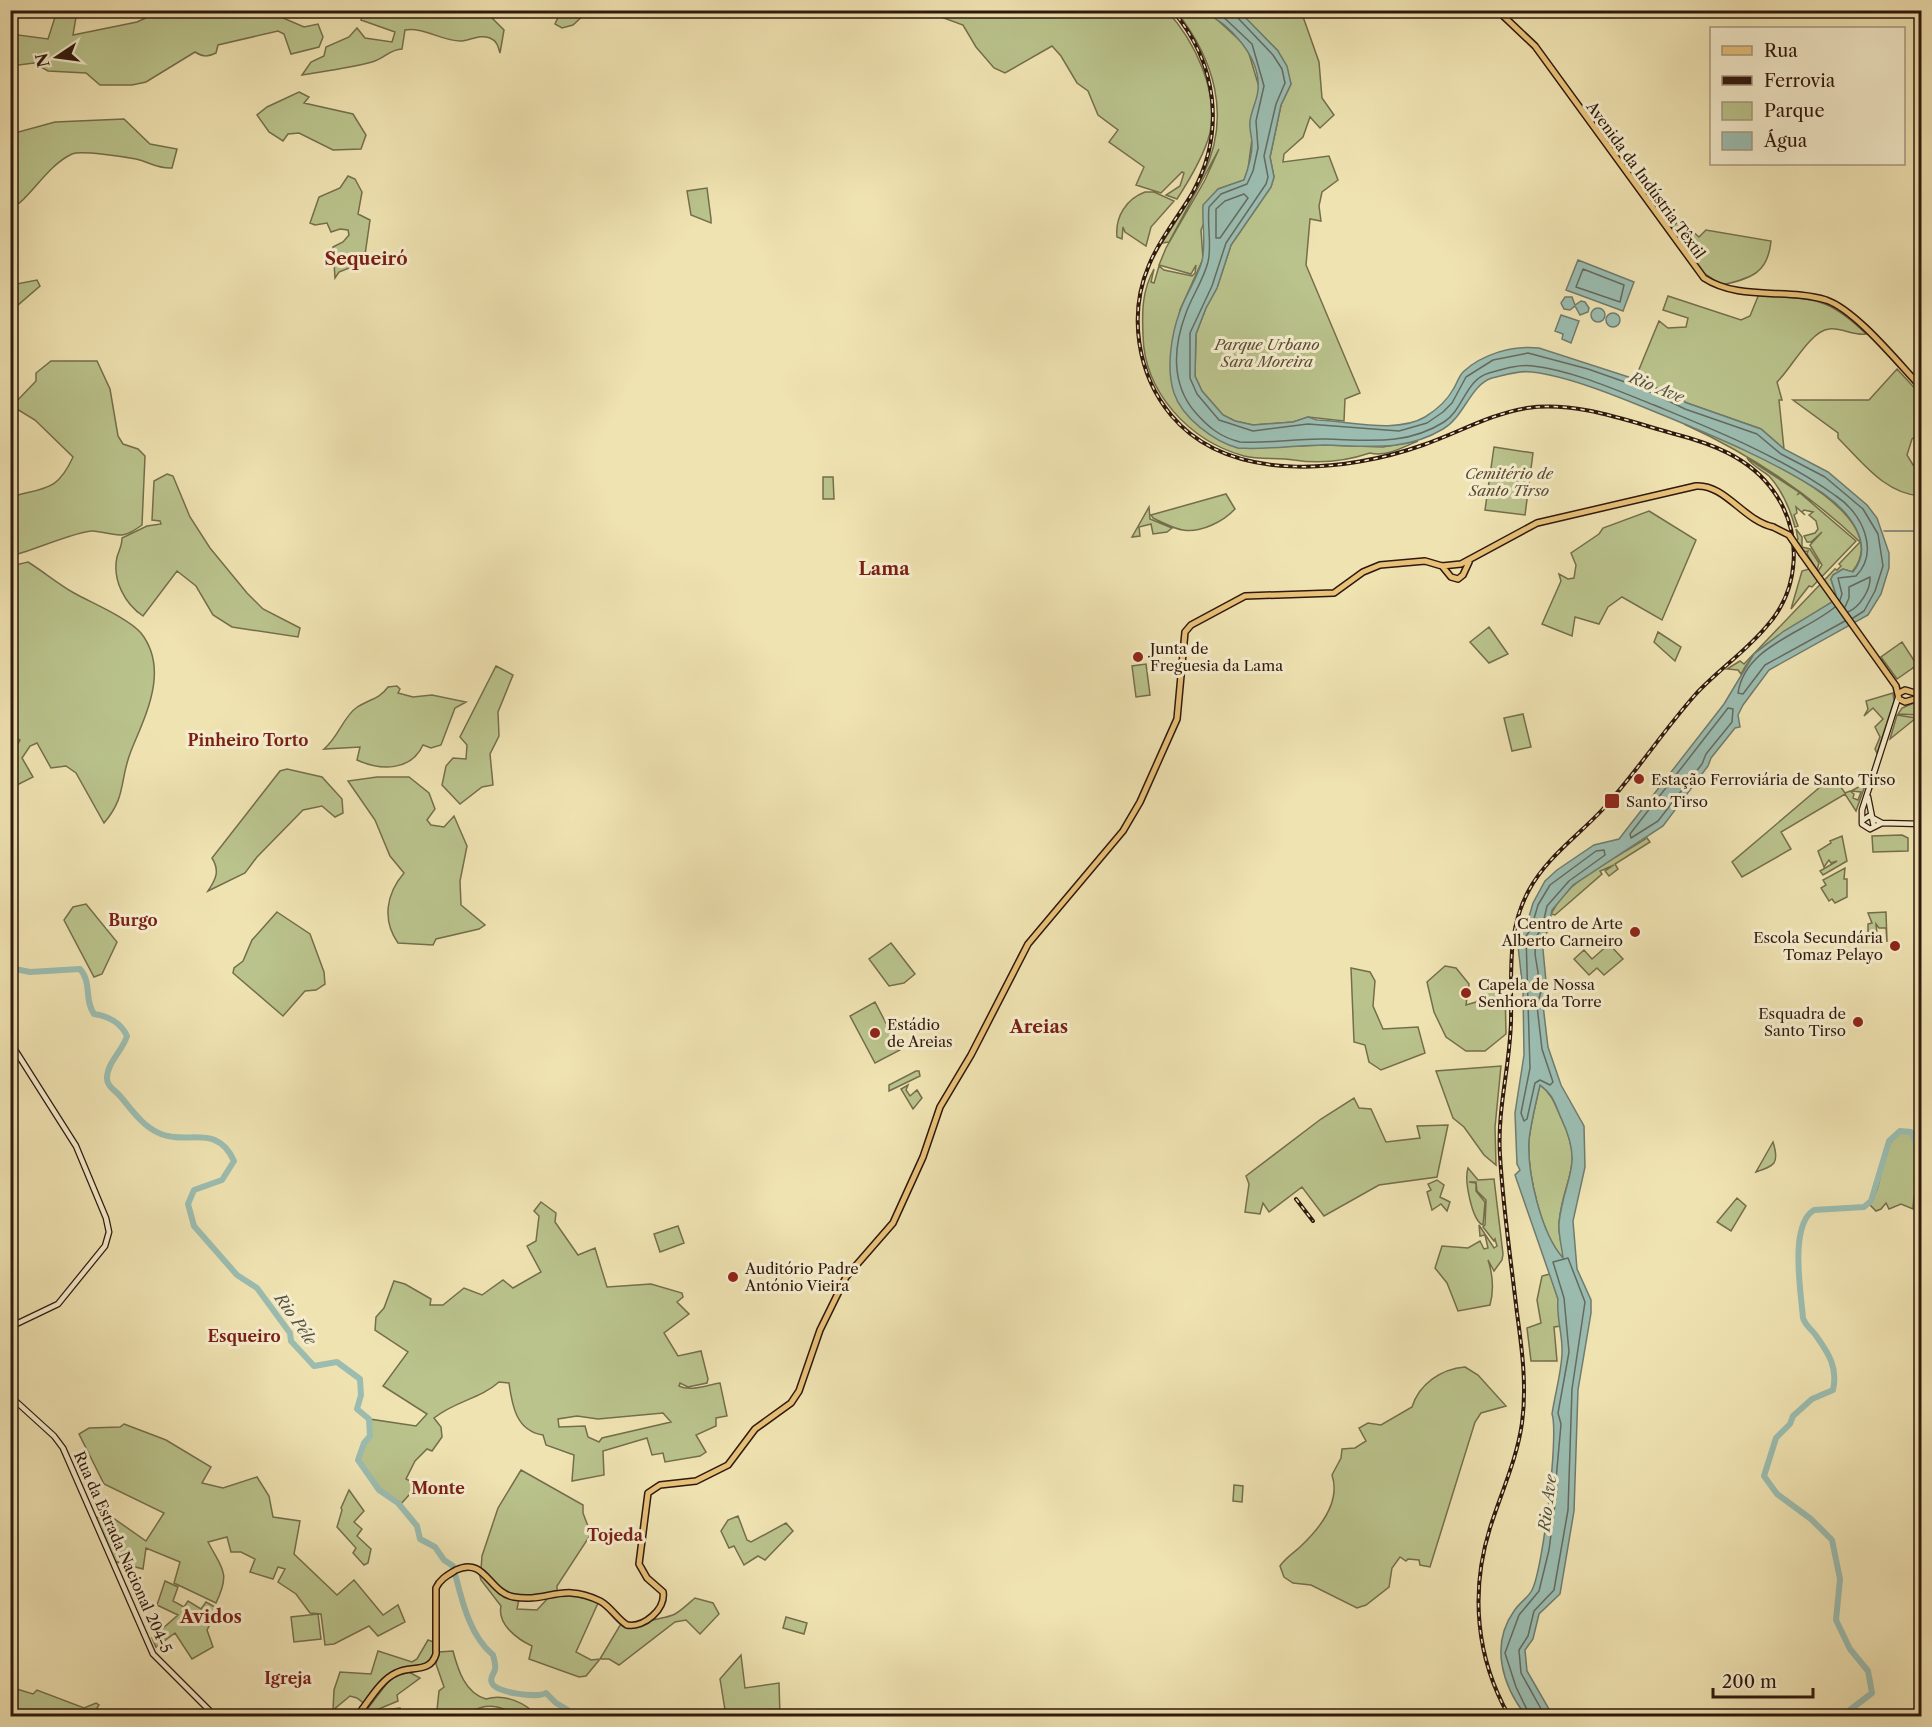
<svg xmlns="http://www.w3.org/2000/svg" width="1932" height="1727" font-family="'Libre Caslon Text',serif">
<rect width="100%" height="100%" fill="#f0e3b2"/>
<filter id="stains"><feTurbulence type="fractalNoise" baseFrequency=".00333" numOctaves="4"/><feColorMatrix values="0 0 0 0 .2 0 0 0 0 .09 0 0 0 0 .02 0 0 0 .5 -.17"/></filter>
<radialGradient id="worn" r=".72"><stop offset=".6" stop-color="#630" stop-opacity="0"/><stop offset="1" stop-color="#630" stop-opacity=".3"/></radialGradient>
<path fill="#bac38c" stroke="#746e4c" stroke-width="1.5" fill-rule="evenodd" d="M 267,11 L 304,27 L 318,24 L 323,37 L 319,47 L 291,54 L 284,34 L 278,31 L 218,45 L 216,53 C 208,57 203,57 195,52 L 146,82 L 132,85 L 100,85 L 86,73 L 48,71 L 34,63 L 11,66 L 11,34 L 48,39 L 57,11 L 77,11 L 73,35 L 137,22 L 161,11 Z
M 365,11 L 485,11 L 504,30 L 500,53 C 498,46 497,41 490,38 C 479,34 472,40 462,41 C 443,42 425,27 405,30 L 402,49 C 390,49 384,59 372,62 C 349,68 326,71 302,75 L 311,62 L 324,56 L 326,47 L 349,37 L 357,28 L 365,38 L 392,42 L 395,32 L 361,20 Z
M 561,11 L 562,10 L 588,11 L 573,25 L 562,28 L 555,24 Z
M 925,11 L 1167,11 C 1194,40 1219,91 1210,133 C 1204,156 1190,179 1177,199 L 1166,195 L 1180,186 L 1184,173 L 1182,172 L 1161,193 L 1136,185 L 1144,167 L 1109,142 L 1118,130 L 1098,115 L 1088,91 L 1077,83 L 1061,56 L 1052,46 L 1005,73 L 994,68 L 976,47 L 963,25 Z
M 1176,11 L 1202,11 L 1212,15 L 1247,47 L 1259,87 L 1248,169 L 1244,180 L 1218,189 L 1201,230 L 1203,259 L 1180,310 L 1171,370 L 1238,448 L 1325,445 L 1383,447 L 1418,441 C 1403,447 1387,457 1370,453 C 1346,461 1319,464 1294,460 C 1278,457 1261,460 1244,456 C 1190,441 1144,393 1143,335 C 1142,311 1142,291 1154,269 L 1151,282 L 1154,283 L 1159,266 L 1164,270 L 1192,276 L 1195,273 L 1196,265 L 1191,274 L 1159,265 L 1166,248 L 1205,180 L 1219,149 L 1169,242 L 1162,243 C 1176,221 1192,198 1203,175 C 1232,116 1214,59 1176,11 Z
M 1238,11 L 1301,11 L 1319,62 L 1322,98 L 1334,115 L 1320,128 L 1310,117 L 1303,137 L 1284,154 L 1283,162 L 1329,156 L 1338,180 L 1322,192 L 1319,206 L 1321,221 L 1310,219 L 1306,265 L 1360,393 L 1345,399 L 1344,421 L 1308,417 L 1293,422 L 1253,425 L 1235,421 L 1223,415 L 1202,391 L 1195,376 L 1196,334 L 1206,308 L 1217,288 L 1231,245 L 1271,187 L 1274,177 L 1270,157 L 1281,105 L 1291,84 L 1278,51 Z
M 299,92 L 309,97 L 304,103 L 353,114 L 366,135 L 361,149 L 333,150 L 299,133 L 288,134 L 283,141 L 269,132 L 257,115 L 267,107 Z
M 124,119 L 150,144 L 177,149 L 172,168 C 158,169 149,162 136,159 C 125,157 81,150 72,154 C 46,166 29,201 11,208 L 11,134 L 55,122 Z
M 348,176 L 355,179 L 362,192 L 358,214 L 370,220 L 364,262 L 339,272 L 335,278 L 333,247 L 343,242 L 349,235 L 348,230 L 340,229 L 331,232 L 327,223 L 315,225 L 310,223 L 319,197 L 340,188 Z
M 707,188 L 711,219 L 711,223 L 691,215 L 687,191 Z
M 1145,192 L 1154,192 L 1174,201 L 1151,227 L 1146,246 L 1125,232 L 1123,227 L 1122,239 L 1117,237 C 1115,217 1126,199 1145,192 Z
M 1680,220 L 1699,237 L 1706,230 L 1771,241 C 1768,273 1752,278 1722,285 L 1700,271 L 1670,229 Z
M 37,280 L 40,286 L 11,311 L 11,285 Z
M 1759,294 C 1812,300 1826,295 1866,334 C 1853,336 1841,327 1829,329 C 1810,331 1791,369 1777,382 L 1782,400 L 1779,400 L 1784,449 L 1761,429 L 1687,403 L 1635,379 L 1659,321 L 1668,328 L 1686,327 L 1688,318 L 1663,310 L 1668,296 L 1741,320 L 1750,316 Z
M 51,361 L 97,361 L 110,389 L 118,436 L 123,444 L 138,449 L 145,456 L 142,525 C 119,542 117,533 93,531 C 79,530 29,552 11,556 L 11,497 C 45,487 57,492 73,457 L 35,420 L 12,406 L 36,381 L 36,373 Z
M 1897,369 L 1921,395 L 1921,433 L 1912,439 L 1907,455 L 1913,465 L 1921,465 L 1921,496 C 1885,494 1862,462 1838,438 L 1838,433 L 1793,400 L 1869,400 Z
M 1684,424 C 1725,439 1904,510 1852,572 L 1843,569 L 1833,575 L 1831,579 L 1836,595 L 1832,602 C 1802,628 1760,636 1741,674 L 1738,670 L 1727,669 L 1740,661 L 1744,664 L 1835,569 L 1837,570 L 1841,566 L 1839,564 L 1860,542 C 1807,492 1750,454 1684,424 Z
M 1494,447 L 1533,453 L 1525,515 L 1485,510 Z
M 1747,458 L 1799,492 L 1798,494 L 1800,493 L 1856,541 L 1812,587 L 1809,586 L 1791,609 L 1802,571 L 1809,569 L 1815,576 L 1822,565 L 1810,545 L 1822,532 L 1811,542 L 1807,542 L 1804,536 L 1815,533 L 1818,529 L 1816,521 L 1809,515 L 1813,512 L 1804,510 L 1802,512 L 1805,515 L 1796,507 L 1797,513 L 1794,515 L 1798,526 L 1795,527 C 1790,509 1783,491 1769,476 C 1762,470 1751,465 1747,458 Z
M 167,474 L 173,476 L 190,517 L 210,548 L 247,593 L 263,609 L 300,628 L 298,637 L 232,627 L 213,615 L 196,586 L 177,571 L 143,616 C 125,604 112,580 117,557 C 119,550 122,546 122,538 L 147,526 L 161,524 L 160,521 L 152,520 L 154,481 Z
M 823,477 L 833,477 L 834,499 L 823,499 Z
M 1226,494 L 1235,509 C 1223,522 1200,533 1183,530 C 1175,529 1161,522 1153,518 L 1151,515 Z
M 1149,507 L 1150,519 L 1172,528 L 1167,532 L 1153,534 L 1151,524 L 1139,527 L 1140,536 L 1132,537 Z
M 1649,511 L 1696,540 L 1662,620 L 1622,597 L 1608,607 L 1599,624 L 1575,617 L 1572,636 L 1542,624 L 1561,581 L 1559,574 L 1568,579 L 1574,578 L 1576,565 L 1571,553 L 1599,534 L 1603,528 Z
M 1796,529 L 1802,537 L 1802,547 L 1810,549 L 1819,563 L 1817,570 L 1807,554 L 1808,551 L 1804,552 L 1796,540 L 1798,539 Z
M 28,562 C 44,572 58,584 74,593 C 92,603 128,618 141,633 C 170,670 145,716 131,751 C 119,781 127,796 104,823 L 76,773 L 66,766 L 51,768 L 37,743 L 30,746 L 22,758 L 33,777 L 11,788 L 11,773 L 13,771 L 11,745 L 17,745 L 20,740 L 11,736 L 11,566 Z
M 1489,627 L 1508,654 L 1489,663 L 1470,642 Z
M 1658,632 L 1681,647 L 1675,661 L 1654,642 Z
M 1902,642 L 1917,665 L 1897,679 L 1881,657 Z
M 1146,664 L 1150,695 L 1136,697 L 1132,666 Z
M 496,666 L 513,675 L 498,712 L 499,736 L 490,754 L 493,785 L 482,787 L 460,804 L 442,785 L 446,766 L 453,758 L 466,759 L 467,745 L 460,737 Z
M 397,686 L 400,689 L 398,693 L 413,697 L 432,695 L 466,702 L 455,708 L 441,745 L 431,748 L 423,745 C 411,771 381,771 357,760 L 360,747 L 324,749 C 338,738 344,716 356,708 C 367,700 380,699 388,687 Z
M 1893,693 L 1894,701 L 1877,753 L 1875,749 L 1880,737 L 1875,727 L 1883,719 L 1873,708 L 1864,716 L 1868,709 L 1866,701 Z
M 1921,700 L 1919,715 L 1898,714 L 1902,708 Z
M 1523,714 L 1531,747 L 1512,751 L 1504,718 Z
M 1897,715 L 1916,718 L 1890,739 Z
M 287,769 L 322,777 L 342,799 L 343,813 L 335,817 L 322,806 L 303,810 L 257,857 L 245,873 L 208,891 C 216,879 220,871 212,858 L 280,771 Z
M 1833,776 L 1845,793 L 1850,791 L 1854,794 L 1853,798 L 1858,800 L 1861,792 L 1851,791 L 1866,783 L 1856,811 L 1845,794 L 1781,832 L 1791,849 L 1742,877 L 1732,862 Z
M 377,777 L 409,777 L 429,793 L 435,809 L 427,820 L 431,825 L 444,827 L 454,816 L 467,846 L 460,881 L 461,905 L 485,925 L 479,929 L 436,939 L 433,945 L 398,943 C 382,920 386,894 404,873 L 390,856 L 375,820 L 348,781 Z
M 1902,835 L 1908,838 L 1908,851 L 1873,852 L 1872,836 Z
M 1842,836 L 1847,861 L 1823,875 L 1820,871 L 1837,861 L 1831,863 L 1829,860 L 1824,867 L 1818,851 L 1831,843 L 1830,841 Z
M 1647,838 L 1650,842 L 1615,864 L 1618,869 L 1609,876 L 1605,871 L 1614,865 L 1600,871 L 1602,874 L 1555,915 L 1551,914 C 1571,875 1613,861 1647,838 Z
M 1845,868 L 1844,879 L 1847,879 L 1847,897 L 1835,903 L 1832,899 L 1829,901 L 1821,888 L 1826,885 L 1823,880 Z
M 86,904 L 117,942 L 102,974 L 94,977 L 64,920 L 73,907 Z
M 277,912 L 310,934 L 324,972 L 325,984 L 316,990 L 305,991 L 283,1016 L 233,973 L 234,968 L 243,961 L 252,940 Z
M 1886,912 L 1887,942 L 1886,928 L 1879,928 L 1876,924 L 1878,943 L 1868,944 L 1868,924 L 1872,923 L 1868,913 Z
M 891,943 L 915,974 L 904,983 L 889,986 L 869,959 Z
M 1609,944 L 1623,959 L 1604,975 L 1597,968 L 1589,975 L 1574,959 L 1584,950 L 1592,959 Z
M 1445,966 L 1456,968 L 1469,984 L 1466,1005 L 1476,1002 L 1491,983 L 1505,987 L 1506,1034 L 1485,1051 L 1466,1051 L 1446,1037 L 1434,1012 L 1427,982 Z
M 1351,968 L 1370,972 L 1375,981 L 1373,1006 L 1383,1029 L 1418,1027 L 1425,1053 L 1381,1070 L 1369,1062 L 1365,1045 L 1354,1042 Z
M 875,1002 L 900,1050 L 875,1063 L 850,1016 Z
M 1501,1066 L 1495,1127 L 1496,1165 L 1484,1155 L 1464,1127 L 1453,1118 L 1436,1071 Z
M 916,1071 L 919,1071 L 920,1076 L 889,1091 L 889,1085 Z
M 908,1085 L 906,1090 L 910,1096 L 917,1090 L 922,1098 L 913,1109 L 901,1089 Z
M 1540,1085 C 1553,1095 1555,1105 1562,1120 C 1585,1169 1563,1176 1559,1223 C 1558,1235 1563,1247 1564,1259 C 1541,1237 1527,1171 1529,1140 C 1531,1122 1536,1103 1540,1085 Z
M 1354,1098 L 1359,1108 L 1371,1109 L 1386,1142 L 1420,1138 L 1417,1126 L 1448,1125 L 1437,1177 L 1379,1185 L 1324,1216 L 1302,1187 L 1269,1212 L 1263,1203 L 1260,1214 L 1245,1212 L 1249,1184 L 1246,1176 L 1321,1119 Z
M 1903,1131 L 1911,1132 L 1916,1145 L 1921,1147 L 1921,1194 L 1914,1197 L 1913,1209 L 1901,1204 L 1889,1209 L 1886,1203 L 1881,1209 L 1876,1211 L 1869,1204 C 1887,1183 1876,1145 1903,1131 Z
M 1773,1142 C 1780,1164 1774,1166 1756,1172 Z
M 1468,1168 L 1478,1180 L 1494,1179 L 1503,1254 L 1502,1260 L 1494,1271 L 1488,1260 C 1493,1275 1494,1290 1490,1305 L 1458,1311 L 1447,1283 L 1435,1268 L 1442,1246 L 1468,1248 L 1480,1241 L 1484,1249 L 1488,1248 L 1485,1235 L 1480,1236 L 1479,1225 L 1494,1248 L 1497,1246 L 1495,1239 L 1494,1241 L 1483,1227 L 1485,1225 L 1486,1200 L 1477,1191 L 1476,1182 L 1469,1182 L 1476,1183 L 1476,1191 L 1485,1202 L 1483,1225 C 1472,1221 1464,1180 1468,1168 Z
M 1437,1180 L 1444,1185 L 1440,1197 L 1450,1202 L 1447,1211 L 1441,1204 L 1432,1210 L 1427,1192 L 1431,1190 L 1428,1184 Z
M 1737,1198 L 1746,1206 L 1731,1231 L 1717,1222 Z
M 541,1202 L 556,1213 L 555,1222 L 578,1255 L 595,1248 L 607,1287 L 651,1284 L 682,1293 L 683,1297 L 677,1302 L 689,1314 L 664,1333 L 678,1356 L 701,1351 L 708,1379 L 707,1383 L 688,1387 L 680,1383 L 679,1386 C 690,1392 707,1385 720,1383 L 727,1416 L 716,1418 L 716,1426 L 696,1435 L 706,1452 L 700,1456 L 665,1462 L 663,1453 L 652,1455 L 647,1438 L 603,1451 L 604,1475 L 572,1481 L 574,1455 L 546,1445 L 543,1435 C 516,1431 512,1405 509,1383 L 499,1382 C 480,1399 455,1401 434,1418 L 441,1427 L 442,1437 L 432,1451 L 427,1449 L 415,1461 L 406,1479 L 418,1485 L 400,1505 L 379,1490 L 358,1460 L 364,1443 L 370,1436 L 369,1419 L 416,1426 L 427,1414 L 383,1386 L 408,1352 L 375,1330 L 376,1317 L 384,1308 L 394,1281 L 405,1284 L 431,1299 L 430,1305 L 443,1305 L 464,1288 L 482,1295 L 503,1280 L 513,1288 L 541,1272 L 527,1246 L 536,1241 L 539,1216 L 534,1211 ZM 663,1413 L 671,1422 L 602,1438 L 599,1442 L 588,1437 L 585,1426 L 559,1427 L 558,1419 L 577,1416 L 598,1419 Z
M 678,1226 L 684,1243 L 660,1252 L 654,1234 Z
M 1550,1274 L 1558,1299 L 1561,1323 L 1561,1326 L 1554,1327 L 1557,1361 L 1531,1361 L 1527,1328 L 1541,1323 L 1537,1300 L 1542,1276 Z
M 1465,1367 L 1478,1375 L 1506,1406 L 1481,1413 L 1475,1422 L 1430,1567 L 1420,1565 L 1419,1560 L 1408,1559 L 1406,1561 L 1400,1557 L 1392,1568 L 1389,1587 L 1366,1605 L 1357,1608 L 1311,1585 L 1293,1583 L 1284,1577 L 1280,1566 C 1286,1557 1294,1553 1301,1546 C 1320,1528 1341,1502 1332,1475 L 1341,1458 L 1342,1449 L 1355,1448 L 1366,1441 L 1359,1428 L 1368,1423 L 1381,1425 L 1412,1407 C 1419,1384 1441,1369 1465,1367 Z
M 124,1424 L 166,1440 L 211,1467 L 202,1483 L 223,1488 L 257,1477 L 269,1496 L 273,1517 L 300,1521 L 294,1554 L 337,1595 L 354,1580 L 383,1615 L 398,1605 L 405,1622 L 378,1636 L 369,1626 L 334,1644 L 325,1645 L 321,1614 L 310,1613 L 296,1594 L 278,1582 L 285,1569 L 278,1567 L 273,1579 L 250,1572 L 255,1559 L 241,1552 L 231,1552 L 227,1537 L 208,1542 C 222,1569 231,1572 216,1603 L 174,1583 L 180,1562 L 146,1548 L 143,1569 L 113,1561 L 94,1519 L 106,1513 L 146,1541 L 164,1513 L 104,1484 L 79,1434 L 89,1428 L 120,1427 Z
M 521,1470 L 583,1505 L 583,1513 L 591,1534 L 557,1586 L 557,1592 L 569,1591 L 599,1601 L 576,1652 L 591,1660 L 600,1659 L 622,1622 L 627,1625 C 641,1621 666,1619 675,1614 C 682,1610 689,1603 695,1598 L 713,1603 L 719,1614 L 700,1634 L 686,1620 L 675,1622 L 619,1665 L 609,1659 L 600,1659 L 586,1676 L 579,1677 L 529,1659 L 532,1646 C 517,1639 497,1624 501,1606 L 481,1580 L 478,1570 L 481,1569 L 482,1556 L 498,1508 ZM 549,1597 L 537,1610 L 517,1609 L 519,1599 Z
M 1234,1485 L 1243,1486 L 1242,1502 L 1233,1501 Z
M 349,1490 L 364,1511 L 354,1522 L 362,1529 L 357,1536 L 371,1549 L 368,1563 L 364,1565 L 353,1553 L 356,1548 L 337,1527 L 342,1510 L 341,1508 Z
M 738,1516 L 747,1540 L 751,1542 L 786,1523 L 793,1531 L 765,1560 L 758,1556 L 744,1565 L 734,1546 L 729,1548 L 721,1531 L 728,1520 Z
M 165,1581 L 178,1587 L 173,1601 L 184,1607 L 188,1601 L 201,1609 L 206,1602 L 215,1607 L 216,1613 L 207,1630 L 213,1647 L 192,1659 L 175,1633 L 156,1647 L 152,1638 L 178,1615 L 157,1605 Z
M 318,1614 L 321,1639 L 294,1642 L 291,1617 Z
M 786,1617 L 807,1623 L 804,1634 L 783,1628 Z
M 428,1640 L 437,1643 L 432,1664 L 393,1674 L 366,1705 L 357,1698 L 350,1696 L 333,1710 L 334,1690 L 340,1672 L 371,1674 L 378,1651 L 412,1662 L 417,1659 Z
M 453,1651 C 458,1670 465,1693 486,1699 C 505,1693 525,1703 538,1716 C 531,1716 523,1718 518,1715 C 502,1708 489,1701 471,1712 L 473,1716 L 365,1716 L 383,1710 L 400,1708 L 402,1714 L 437,1710 L 439,1691 L 444,1687 L 436,1664 L 438,1652 Z
M 741,1655 L 745,1688 L 779,1683 L 780,1716 L 726,1716 L 720,1679 Z
M 409,1672 L 420,1678 L 397,1695 L 398,1701 L 362,1716 L 391,1678 Z
M 10,1687 L 33,1694 L 37,1690 L 84,1708 L 96,1703 L 99,1705 L 92,1716 L 11,1716 Z"/>
<path fill="#9bbdb1" stroke="#707b6f" stroke-width="1.5" fill-rule="evenodd" d="M 1202,11 L 1241,13 L 1278,51 L 1287,66 L 1291,84 L 1281,105 L 1270,157 L 1274,177 L 1271,187 L 1231,245 L 1217,288 L 1206,308 L 1196,334 L 1195,376 L 1202,391 L 1223,415 L 1235,421 L 1253,425 L 1293,422 L 1308,417 L 1317,420 C 1350,421 1396,434 1425,417 C 1438,409 1447,401 1454,388 C 1457,383 1459,376 1463,372 C 1482,354 1513,345 1539,348 L 1644,382 L 1687,403 L 1761,429 L 1784,449 L 1828,472 L 1867,505 L 1877,518 L 1889,553 L 1889,568 L 1881,594 L 1868,615 L 1769,670 L 1743,705 L 1738,715 L 1740,727 L 1735,728 L 1711,758 L 1708,766 L 1663,826 L 1573,885 L 1552,910 L 1548,931 L 1542,939 L 1547,992 L 1543,1005 L 1548,1047 L 1561,1085 L 1584,1126 L 1585,1167 L 1573,1221 L 1577,1269 L 1591,1300 L 1591,1313 L 1578,1390 L 1574,1511 L 1560,1594 L 1539,1614 L 1533,1639 L 1525,1650 L 1527,1671 L 1553,1716 L 1526,1716 C 1502,1685 1490,1645 1514,1611 C 1519,1603 1528,1598 1532,1590 C 1543,1570 1559,1433 1552,1414 C 1555,1394 1561,1374 1562,1354 C 1563,1334 1556,1318 1558,1299 L 1515,1175 L 1520,1170 L 1517,1164 L 1515,1113 L 1524,1055 L 1523,991 L 1518,946 L 1520,933 L 1526,927 L 1533,903 L 1545,881 L 1557,870 L 1594,845 L 1619,839 L 1724,704 L 1754,654 L 1784,631 L 1832,602 L 1836,595 L 1831,579 L 1833,575 L 1843,569 L 1853,572 C 1876,544 1848,511 1824,494 C 1771,459 1711,435 1653,411 C 1619,397 1568,376 1532,372 C 1519,370 1505,375 1492,378 C 1470,385 1465,416 1443,429 C 1405,452 1367,446 1325,445 C 1296,445 1267,450 1238,448 C 1215,442 1182,418 1174,393 C 1166,369 1171,335 1180,311 C 1186,294 1197,279 1202,261 C 1206,244 1202,223 1203,205 L 1218,189 L 1244,180 C 1248,169 1252,155 1252,144 C 1252,137 1249,129 1250,121 C 1251,111 1257,101 1258,90 C 1261,57 1230,24 1202,11 ZM 1540,1085 C 1554,1095 1555,1105 1562,1120 C 1584,1168 1564,1176 1559,1223 C 1558,1232 1562,1249 1563,1258 C 1541,1233 1527,1173 1529,1140 C 1531,1122 1536,1102 1540,1085 Z
M 1578,260 L 1634,282 L 1623,311 L 1566,290 Z
M 1565,297 L 1572,297 L 1575,305 L 1581,301 L 1585,302 L 1589,308 L 1588,312 L 1580,315 L 1575,306 L 1570,310 L 1564,309 L 1561,303 Z
M1591 315a7 7 0 1 1 14 0a7 7 0 1 1-14 0Z
M1606 320a7 7 0 1 1 14 0a7 7 0 1 1-14 0Z
M 1561,315 L 1579,321 L 1571,343 L 1562,339 L 1563,334 L 1555,331 Z"/>
<g fill="none" stroke-linecap="round" stroke-linejoin="round">
<path stroke="#656a5f" stroke-width="1.5" d="M 1216,10 L 1252,44 L 1264,86 L 1256,121 L 1258,148 L 1253,171 L 1247,184 L 1221,194 L 1209,207 C 1207,225 1212,246 1208,262 C 1203,281 1192,296 1186,313 C 1173,347 1171,384 1195,412 C 1208,427 1220,437 1240,442 C 1268,444 1297,438 1326,439 C 1368,440 1406,446 1444,422 C 1464,409 1465,380 1489,373 C 1503,369 1519,364 1533,366 C 1574,371 1616,390 1654,405 C 1717,431 1780,456 1836,496 C 1862,513 1880,551 1856,576 L 1838,578 L 1842,594 L 1840,600
M 1235,10 L 1237,17 L 1273,55 L 1282,69 L 1285,83 L 1276,104 L 1264,156 L 1268,177 L 1266,184 L 1226,243 L 1212,286 L 1190,333 L 1190,378 L 1197,394 L 1219,420 L 1253,431 L 1308,424 L 1399,431 L 1427,423 L 1443,412 L 1452,403 L 1466,377 L 1493,360 L 1528,353 L 1588,369 L 1642,388 L 1685,409 L 1757,434 L 1781,454 L 1825,477 L 1863,509 L 1878,534 L 1883,566 L 1875,591 L 1864,611 L 1853,618
M 1244,194 L 1248,198 L 1220,238 L 1216,238 L 1216,209 L 1225,201 Z
M 1583,269 L 1624,285 L 1620,302 L 1576,287 Z
M 1835,607 C 1804,633 1745,646 1738,693 L 1743,694 L 1765,665 L 1845,621
M 1845,607 L 1849,598 L 1849,587 L 1870,577 C 1871,589 1860,607 1848,612
M 1728,708 L 1733,709 L 1732,722 L 1706,754 L 1702,764 L 1658,821 L 1631,838 L 1630,834 Z
M 1604,850 L 1605,855 L 1569,881 L 1547,906 L 1542,928 L 1536,937 L 1535,954 L 1541,991 L 1537,1006 L 1542,1049 L 1553,1082 L 1550,1085 L 1540,1080 L 1535,1083 L 1527,1119 L 1524,1121 L 1521,1113 L 1530,1068 L 1526,936 L 1531,929 L 1538,905 L 1550,885 L 1596,851 Z
M 1530,1716 L 1516,1687 L 1505,1653 L 1519,1615 L 1539,1591 L 1549,1550 L 1557,1489 L 1556,1480 L 1561,1424 L 1558,1413 L 1569,1352 L 1564,1298 L 1553,1262 L 1568,1258 L 1585,1302 L 1572,1389 L 1568,1510 L 1554,1590 L 1534,1611 L 1528,1636 L 1519,1650 L 1521,1673 L 1545,1716"/>
<path stroke="#707b6f" stroke-width="1.5" d="M 1884,531 L 1922,531"/>
<path stroke="#9bbdb1" stroke-width="6" d="M 10,968 L 30,972 L 80,969 C 92,982 84,1000 94,1014 C 108,1016 121,1023 127,1036 C 123,1050 107,1063 107,1078 C 107,1087 115,1090 120,1096 C 132,1110 143,1127 161,1134 C 188,1145 217,1123 234,1161 L 222,1180 L 194,1190 L 188,1204 L 194,1226 L 237,1275 L 257,1288 L 290,1333 L 291,1341 L 314,1366 L 337,1362 L 360,1379 L 361,1395 L 357,1409 L 369,1419 L 370,1436 L 364,1443 L 358,1460 L 379,1490 L 398,1503 L 417,1526 L 420,1539 L 435,1547 L 444,1560 L 453,1566 C 461,1596 468,1634 493,1655 C 494,1659 496,1665 495,1669 C 494,1675 489,1677 492,1683 C 496,1693 537,1698 546,1693 L 556,1703 L 578,1716
M 1842,1716 L 1872,1693 L 1868,1671 L 1850,1649 L 1836,1620 L 1840,1579 L 1832,1540 L 1811,1519 L 1777,1494 L 1764,1476 L 1776,1438 L 1790,1424 L 1793,1416 L 1812,1399 L 1833,1390 C 1838,1368 1829,1354 1817,1337 C 1812,1329 1806,1327 1803,1318 C 1801,1292 1789,1225 1814,1210 L 1864,1207 L 1871,1201 L 1889,1141 L 1900,1131 L 1911,1132 L 1917,1144 L 1922,1146"/>
<defs>
<path id="secondary" d="M 1868,797 L 1874,827
M 1862,821 L 1869,816 L 1882,823
M 1870,829 L 1862,824 L 1862,810 L 1898,698
M 1870,829 L 1882,823 L 1922,824
M 10,1042 L 76,1146 L 106,1218 L 109,1232 L 105,1246 L 58,1304 L 10,1327
M 10,1396 L 54,1436 L 63,1448 L 153,1654 L 215,1716"/>
<path id="primary" d="M 1497,10 L 1535,46 L 1704,278 C 1739,301 1787,288 1826,300 C 1856,310 1899,364 1922,388
M 1802,554 L 1896,686 L 1899,699 L 1905,702 L 1922,697
M 1442,566 L 1451,577 L 1458,579 L 1463,575 L 1469,562
M 1899,693 L 1905,690 L 1922,695
M 357,1716 C 368,1703 380,1680 396,1673 C 411,1665 430,1674 436,1654 L 436,1588 C 440,1579 448,1575 456,1570 C 485,1556 489,1593 514,1597 C 547,1603 562,1582 600,1601 C 611,1607 617,1619 627,1625 C 644,1628 666,1609 663,1592 L 647,1578 L 639,1564 L 648,1493 L 660,1485 L 696,1481 L 728,1465 L 755,1429 L 791,1403 L 799,1391 L 820,1330 L 846,1277 L 893,1223 L 923,1157 L 940,1107 L 971,1055 L 1028,944 L 1123,831 L 1140,802 L 1177,719 L 1185,632 L 1191,625 L 1245,596 L 1334,593 L 1363,572 L 1380,565 L 1425,561 L 1442,566 L 1461,564 L 1537,523 L 1696,486 C 1725,484 1744,521 1773,527"/>
</defs>
<use href="#secondary" stroke="#2f180d" stroke-width="7"/>
<use href="#primary" stroke="#2f180d" stroke-width="8"/>
<use href="#secondary" stroke="#f5edcd" stroke-width="4.5"/>
<use href="#primary" stroke="#e8c279" stroke-width="5"/>
<defs>
<path id="rail" d="M 1172,10 C 1217,62 1226,131 1193,192 C 1179,216 1160,238 1149,265 C 1128,314 1137,374 1171,415 C 1229,485 1347,472 1423,445 C 1458,433 1490,414 1527,408 C 1575,401 1625,420 1671,433 C 1710,443 1750,457 1774,492 C 1803,533 1800,590 1766,627 C 1745,652 1717,671 1695,695 C 1663,731 1636,773 1603,809 C 1578,836 1547,857 1529,890 C 1506,932 1512,975 1511,1021 C 1510,1066 1497,1110 1500,1155 C 1503,1208 1511,1261 1517,1313 C 1522,1349 1527,1386 1522,1423 C 1517,1459 1501,1493 1490,1528 C 1470,1592 1476,1658 1509,1716
M 1296,1199 L 1313,1221"/>
</defs>
<use href="#rail" stroke="#2f180d" stroke-width="4"/>
<use href="#rail" stroke="#f5edcd" stroke-width="1.5" stroke-dasharray="4.5" stroke-linecap="butt"/>
<defs>
<path id="primary-bridge" d="M 1773,527 L 1789,535 L 1802,554"/>
</defs>
<use href="#primary-bridge" stroke="#2f180d" stroke-width="8" stroke-linecap="butt"/>
<use href="#primary-bridge" stroke="#e8c279" stroke-width="5"/>
</g>
<g fill="#8f2418" stroke="#f5edcd" stroke-width="2">
<circle cx="1138" cy="657" r="6"/>
<circle cx="1639" cy="779" r="6"/>
<rect x="1604" y="793" width="16" height="16" rx="3"/>
<circle cx="1635" cy="932" r="6"/>
<circle cx="1895" cy="946" r="6"/>
<circle cx="1466" cy="993" r="6"/>
<circle cx="1858" cy="1022" r="6"/>
<circle cx="875" cy="1033" r="6"/>
<circle cx="733" cy="1277" r="6"/>
</g>
<g text-anchor="middle" dominant-baseline="central" stroke-width="6" stroke-linejoin="round" paint-order="stroke">
<g font-size="15" fill="#2f180d" stroke="#f5edcd">
<text transform="translate(1646 180) rotate(54)">Avenida da Indústria Têxtil</text>
<text transform="translate(123 1552) rotate(66)">Rua da Estrada Nacional 204-5</text>
</g>
<g font-size="15" font-style="italic" fill="#594b33" stroke="#f5edcd">
<text x="1267" y="344">Parque Urbano<tspan x="1267" dy="17">Sara Moreira</tspan></text>
<text x="1509" y="473">Cemitério de<tspan x="1509" dy="17">Santo Tirso</tspan></text>
</g>
<g font-size="15" fill="#2f180d" stroke="#f5edcd" text-anchor="start">
<text x="1150" y="648">Junta de<tspan x="1150" dy="17">Freguesia da Lama</tspan></text>
<text x="1651" y="779">Estação Ferroviária de Santo Tirso</text>
<text x="1626" y="801">Santo Tirso</text>
<text x="1623" y="923" text-anchor="end">Centro de Arte<tspan x="1623" dy="17">Alberto Carneiro</tspan></text>
<text x="1883" y="937" text-anchor="end">Escola Secundária<tspan x="1883" dy="17">Tomaz Pelayo</tspan></text>
<text x="1478" y="984">Capela de Nossa<tspan x="1478" dy="17">Senhora da Torre</tspan></text>
<text x="1846" y="1013" text-anchor="end">Esquadra de<tspan x="1846" dy="17">Santo Tirso</tspan></text>
<text x="887" y="1024">Estádio<tspan x="887" dy="17">de Areias</tspan></text>
<text x="745" y="1268">Auditório Padre<tspan x="745" dy="17">António Vieira</tspan></text>
</g>
<g font-size="16" font-style="italic" fill="#555246" stroke="#f5edcd">
<text transform="translate(1657 387) rotate(22)">Rio Ave</text>
<text transform="translate(296 1319) rotate(55)">Rio Péle</text>
<text transform="translate(1547 1503) rotate(-83)">Rio Ave</text>
</g>
<g font-size="16" font-weight="bold" fill="#7a1f14" stroke="#f5edcd">
<text x="248" y="740">Pinheiro Torto</text>
<text x="133" y="920">Burgo</text>
<text x="244" y="1336">Esqueiro</text>
<text x="438" y="1488">Monte</text>
<text x="615" y="1535">Tojeda</text>
<text x="288" y="1678">Igreja</text>
</g>
<g font-size="18" font-weight="bold" fill="#7a1f14" stroke="#f5edcd">
<text x="366" y="259">Sequeiró</text>
<text x="884" y="569">Lama</text>
<text x="1039" y="1027">Areias</text>
<text x="211" y="1617">Avidos</text>
</g>
</g>
<rect width="1932" height="1727" fill="none" stroke="#f0e3b2" stroke-width="36"/>
<rect x="12" y="12" width="1908" height="1703" fill="none" stroke="#2f180d" stroke-width="3"/>
<rect x="18" y="18" width="1896" height="1691" fill="none" stroke="#2f180d" stroke-width="1.5"/>
<rect x="1710" y="27" width="195" height="138" fill="#f5edcd" stroke="#a69880" stroke-width="1.5"/>
<rect x="1722" y="46" width="30" height="9" fill="#e8c279" stroke="#a69880" stroke-width="1.5"/>
<text x="1764" y="57" font-size="18" fill="#2f180d">Rua</text>
<rect x="1722" y="76" width="30" height="9" fill="#2f180d" stroke="#a69880" stroke-width="1.5"/>
<text x="1764" y="87" font-size="18" fill="#2f180d">Ferrovia</text>
<rect x="1722" y="102" width="30" height="18" fill="#bac38c" stroke="#a69880" stroke-width="1.5"/>
<text x="1764" y="117" font-size="18" fill="#2f180d">Parque</text>
<rect x="1722" y="132" width="30" height="18" fill="#9bbdb1" stroke="#a69880" stroke-width="1.5"/>
<text x="1764" y="147" font-size="18" fill="#2f180d">Água</text>
<g transform="translate(57 57) rotate(257)" stroke="#f5edcd" stroke-width="4.5" paint-order="stroke">
<path d="M0-4.5L10 22L0 15L-10 22Z" fill="#2f180d"/>
<text y="-9" font-size="16" font-weight="bold" text-anchor="middle" fill="#2f180d">N</text>
</g>
<path d="M1713 1688v9h100v-9" fill="none" stroke="#2f180d" stroke-width="3"/>
<text x="1722" y="1688" font-size="18" fill="#2f180d" stroke="#f5edcd" stroke-width="4.5" paint-order="stroke">200 m</text>
<rect width="100%" height="100%" filter="url(#stains)"/>
<rect width="100%" height="100%" fill="url(#worn)"/>
</svg>
